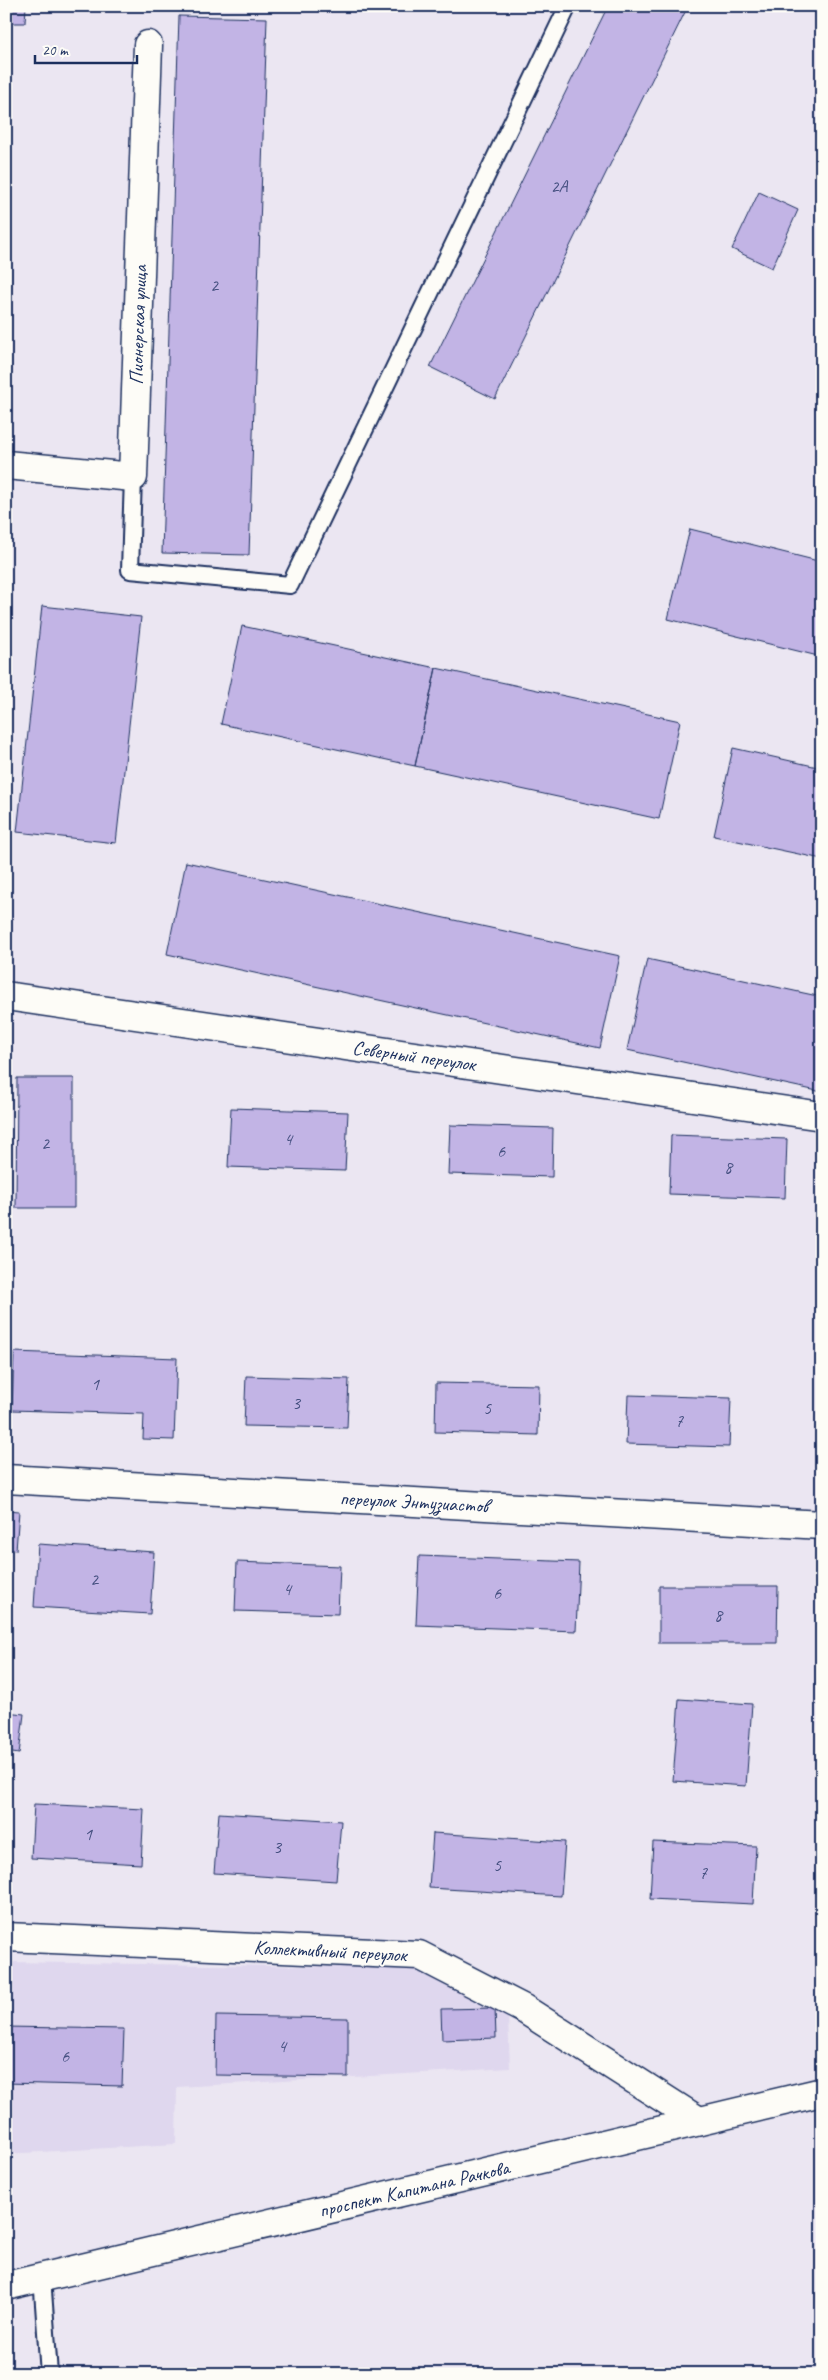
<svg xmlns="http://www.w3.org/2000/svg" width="828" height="2380" font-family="Caveat,sans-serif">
<rect width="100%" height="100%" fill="#ebe6f2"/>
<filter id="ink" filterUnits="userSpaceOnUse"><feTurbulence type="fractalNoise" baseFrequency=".02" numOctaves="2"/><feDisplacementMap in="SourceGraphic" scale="10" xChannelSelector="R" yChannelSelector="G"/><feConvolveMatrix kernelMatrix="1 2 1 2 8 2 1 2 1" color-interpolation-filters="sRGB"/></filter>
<g filter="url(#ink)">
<path fill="#dfd7ee" d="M 6,1962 L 422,1968 L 508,2016 L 510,2068 L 177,2087 L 176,2144 L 6,2154 Z"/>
<path fill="#c2b4e5" stroke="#1b2f5e" d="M 6,6 L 26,6 L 25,23 L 6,23 Z
M 608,6 L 688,6 L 495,399 L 430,367 Z
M 179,16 L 267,18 L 249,555 L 162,553 Z
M 759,192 L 798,210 L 772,268 L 732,249 Z
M 690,529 L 822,562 L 822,657 L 668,619 Z
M 42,606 L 141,617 L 116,843 L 17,832 Z
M 242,626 L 436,668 L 415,766 L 221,724 Z
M 436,668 L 680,721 L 659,819 L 415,766 Z
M 733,748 L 822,768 L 822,859 L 714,836 Z
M 186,862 L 620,956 L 600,1048 L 167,954 Z
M 647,959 L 822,997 L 822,1092 L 627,1050 Z
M 17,1078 L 74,1078 L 74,1208 L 16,1208 Z
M 231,1108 L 348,1112 L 345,1171 L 228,1167 Z
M 450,1125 L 553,1128 L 552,1177 L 448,1174 Z
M 671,1135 L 787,1139 L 785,1198 L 669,1194 Z
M 14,1352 L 177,1358 L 174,1440 L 143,1439 L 144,1414 L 12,1410 Z
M 246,1376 L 349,1379 L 347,1428 L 244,1426 Z
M 436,1383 L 539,1385 L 538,1435 L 435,1432 Z
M 628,1395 L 731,1398 L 729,1447 L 626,1444 Z
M 6,1510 L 19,1511 L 16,1550 L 6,1549 Z
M 38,1544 L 154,1552 L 150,1614 L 34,1607 Z
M 419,1556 L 579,1562 L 576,1631 L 416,1625 Z
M 237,1562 L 340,1566 L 338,1614 L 235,1611 Z
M 659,1586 L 778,1586 L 777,1643 L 659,1643 Z
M 679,1699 L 752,1704 L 746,1786 L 673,1781 Z
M 6,1712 L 24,1714 L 19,1754 L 6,1752 Z
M 34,1804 L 144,1809 L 141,1864 L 31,1858 Z
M 219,1813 L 341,1821 L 336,1881 L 214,1873 Z
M 433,1833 L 565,1842 L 561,1896 L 429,1888 Z
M 653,1842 L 756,1846 L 753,1904 L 650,1899 Z
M 495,2008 L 496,2038 L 442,2040 L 441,2009 Z
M 216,2016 L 348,2018 L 348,2077 L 215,2075 Z
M 6,2027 L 124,2029 L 122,2086 L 6,2083 Z"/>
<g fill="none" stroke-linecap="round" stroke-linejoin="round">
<defs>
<path id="service" d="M 133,477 L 130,570 L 290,585 L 568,6
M 42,2277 L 49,2374"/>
<path id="minor" d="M 6,465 L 133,477 L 148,45
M 6,996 L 822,1116
M 6,1479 L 822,1525
M 6,1937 L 419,1955 L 524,2009 L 699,2121"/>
<path id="tertiary" d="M 6,2286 L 822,2092"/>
</defs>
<use href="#service" stroke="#1b2f5e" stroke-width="20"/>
<use href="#minor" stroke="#1b2f5e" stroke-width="31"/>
<use href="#tertiary" stroke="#1b2f5e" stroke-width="31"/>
<use href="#service" stroke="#fdfcf7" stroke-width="16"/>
<use href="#minor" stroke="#fdfcf7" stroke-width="28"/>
<use href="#tertiary" stroke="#fdfcf7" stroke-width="28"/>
</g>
</g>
<g text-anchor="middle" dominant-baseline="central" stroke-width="4" stroke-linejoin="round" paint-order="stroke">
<g font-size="18" fill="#455080">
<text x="559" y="186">2А</text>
<text x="214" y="285">2</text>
<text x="288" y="1139">4</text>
<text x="45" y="1143">2</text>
<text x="501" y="1151">6</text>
<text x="728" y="1167">8</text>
<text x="95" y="1384">1</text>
<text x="296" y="1403">3</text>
<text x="487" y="1408">5</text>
<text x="679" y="1421">7</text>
<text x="94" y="1579">2</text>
<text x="287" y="1589">4</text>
<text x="497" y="1593">6</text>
<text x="718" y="1615">8</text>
<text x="88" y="1834">1</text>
<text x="277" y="1847">3</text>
<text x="497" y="1865">5</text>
<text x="703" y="1873">7</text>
<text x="282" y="2046">4</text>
<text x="65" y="2056">6</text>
</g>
<g font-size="20" fill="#1b2f5e" stroke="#fdfcf7">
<text transform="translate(138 325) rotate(-88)">Пионерская улица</text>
<text transform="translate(414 1056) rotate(8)">Северный переулок</text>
<text transform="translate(414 1502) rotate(3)">переулок Энтузиастов</text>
<text transform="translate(330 1951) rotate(3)">Коллективный переулок</text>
<text transform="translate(414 2189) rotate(-13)">проспект Капитана Рачкова</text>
</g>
</g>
<rect width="828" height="2380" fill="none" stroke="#fdfcf7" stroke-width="25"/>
<rect x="12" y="12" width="803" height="2355" fill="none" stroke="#1b2f5e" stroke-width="2" filter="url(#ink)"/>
<path d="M35 55v8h102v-8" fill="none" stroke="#1b2f5e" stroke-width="2.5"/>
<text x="42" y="55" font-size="15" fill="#1b2f5e" stroke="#fdfcf7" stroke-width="4" paint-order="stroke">20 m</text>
</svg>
